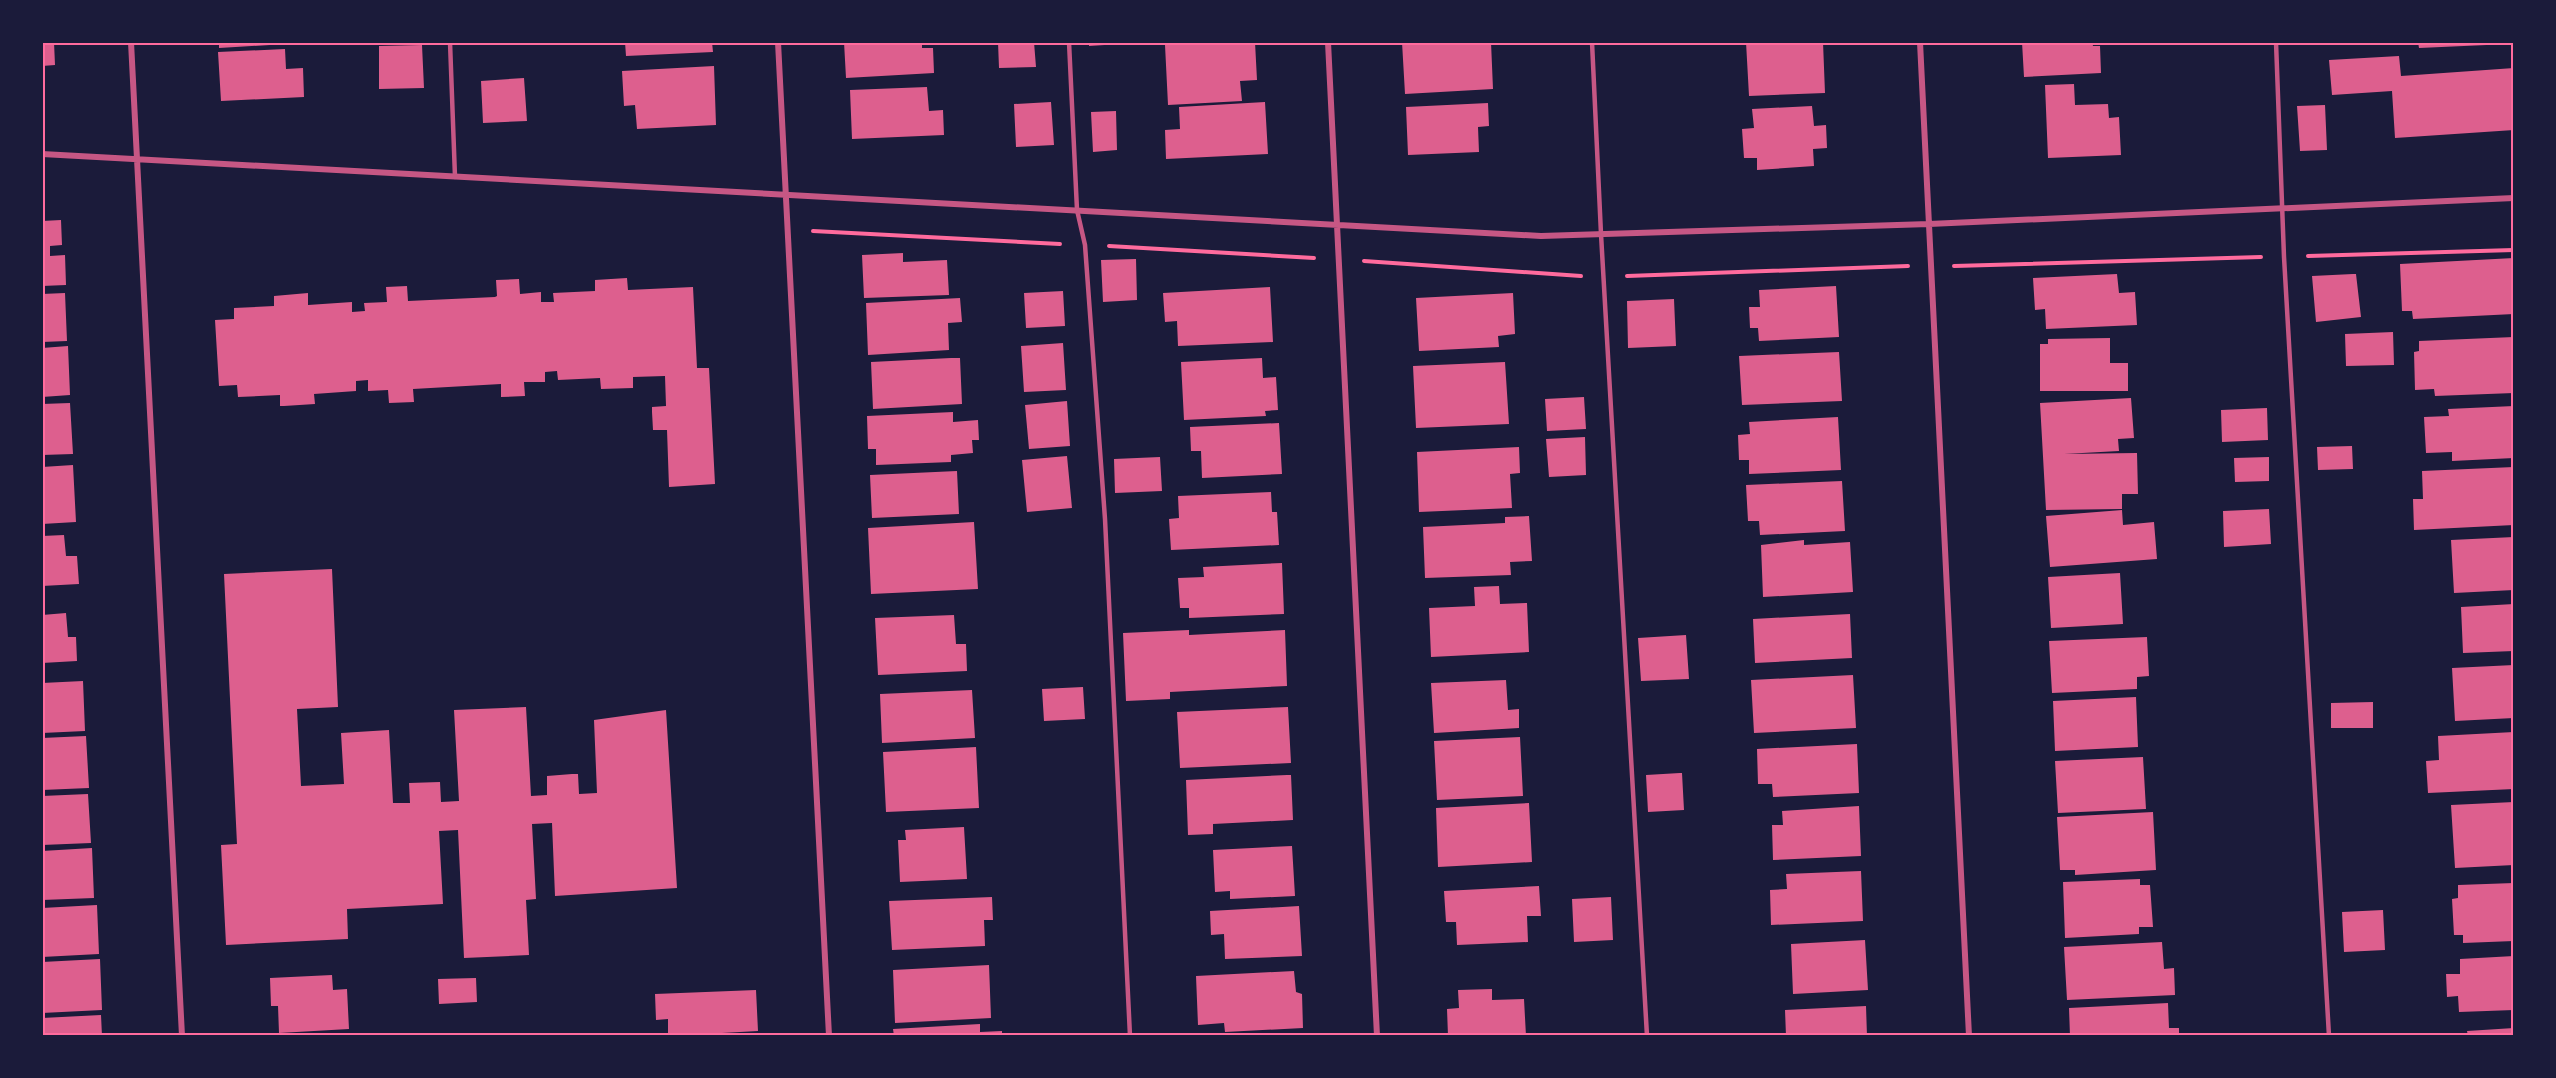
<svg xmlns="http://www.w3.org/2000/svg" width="2556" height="1078" font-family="'Public Sans',sans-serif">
<rect width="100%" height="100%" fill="#1b1b3a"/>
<path fill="#dd5f8e" d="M 42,42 L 54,42 L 55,65 L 42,66 Z
M 219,42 L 286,42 L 286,44 L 219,48 Z
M 488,42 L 512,42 L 512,44 L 488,45 Z
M 625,42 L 712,42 L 713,52 L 626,56 Z
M 844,42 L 922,42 L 922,48 L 933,48 L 934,73 L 846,78 Z
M 998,42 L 1034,42 L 1036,67 L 999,68 Z
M 1089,42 L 1120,42 L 1120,44 L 1089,46 Z
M 1255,42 L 1257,80 L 1240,81 L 1242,101 L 1168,105 L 1165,45 Z
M 1402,42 L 1491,42 L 1493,89 L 1405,94 Z
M 1746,42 L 1823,42 L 1825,93 L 1749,96 Z
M 2022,42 L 2092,42 L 2093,46 L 2100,46 L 2101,73 L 2024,77 Z
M 2418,42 L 2509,42 L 2509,44 L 2419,48 Z
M 422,45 L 424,88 L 379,89 L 379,46 Z
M 285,49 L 286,69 L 303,68 L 304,97 L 221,101 L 218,52 Z
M 2399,56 L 2401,76 L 2514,68 L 2514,130 L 2395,138 L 2392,91 L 2332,95 L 2329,60 Z
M 714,66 L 716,125 L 637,129 L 635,105 L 624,106 L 622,71 Z
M 524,78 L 527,121 L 483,123 L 481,81 Z
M 2074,84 L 2075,105 L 2108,104 L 2109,118 L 2119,117 L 2121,155 L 2048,158 L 2045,85 Z
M 927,87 L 929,111 L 943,110 L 944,135 L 852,139 L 850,90 Z
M 1051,102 L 1054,145 L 1016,147 L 1014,104 Z
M 1265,102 L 1268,154 L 1166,159 L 1165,130 L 1180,129 L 1179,107 Z
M 1488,103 L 1489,126 L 1478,127 L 1479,152 L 1408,155 L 1406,107 Z
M 2325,105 L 2327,150 L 2300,151 L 2297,106 Z
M 1812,106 L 1814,126 L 1826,125 L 1827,148 L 1813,149 L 1814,166 L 1757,170 L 1757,158 L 1744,158 L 1742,129 L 1754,128 L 1752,109 Z
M 1116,111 L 1117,150 L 1093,152 L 1091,112 Z
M 61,220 L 62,245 L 50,246 L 50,256 L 65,255 L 66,285 L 42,286 L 42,221 Z
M 903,253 L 903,262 L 947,260 L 949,295 L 864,298 L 862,255 Z
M 2514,258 L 2514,314 L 2413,319 L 2412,311 L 2402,311 L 2400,264 Z
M 1136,259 L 1137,300 L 1103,302 L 1101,260 Z
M 2117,274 L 2119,293 L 2135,292 L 2137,325 L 2046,329 L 2045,309 L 2035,310 L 2033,278 Z
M 2353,274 L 2356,274 L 2361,317 L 2316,322 L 2312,276 Z
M 627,278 L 628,290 L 693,287 L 697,368 L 709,368 L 715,484 L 669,487 L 667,430 L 653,430 L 652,412 L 652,407 L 666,406 L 665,376 L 633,377 L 633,388 L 601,389 L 600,378 L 558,380 L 557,371 L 545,372 L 545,382 L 524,382 L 525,396 L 501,397 L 501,384 L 413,389 L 414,402 L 389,403 L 388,390 L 368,391 L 368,380 L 356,381 L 356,391 L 314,394 L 315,404 L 284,406 L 280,406 L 280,395 L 238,397 L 237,385 L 219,386 L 215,320 L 234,319 L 234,308 L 274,306 L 274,296 L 308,293 L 308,305 L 352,302 L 352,312 L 365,311 L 364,303 L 387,302 L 386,287 L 407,286 L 408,301 L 495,297 L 497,296 L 496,280 L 519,279 L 520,294 L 541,292 L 541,302 L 554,302 L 553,293 L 595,291 L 595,280 Z
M 1836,286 L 1839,337 L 1759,341 L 1758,328 L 1750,328 L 1749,307 L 1760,307 L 1759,290 Z
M 1270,287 L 1273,342 L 1178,346 L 1177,321 L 1165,322 L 1163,293 Z
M 1063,291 L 1065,326 L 1026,328 L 1024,293 Z
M 65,293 L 67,341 L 42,342 L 42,294 Z
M 1513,293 L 1515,334 L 1498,336 L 1499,347 L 1419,351 L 1416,298 Z
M 960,298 L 962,322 L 948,323 L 949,350 L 868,355 L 866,303 Z
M 1674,299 L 1676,346 L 1628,348 L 1627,301 Z
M 2393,332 L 2394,365 L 2346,366 L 2345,334 Z
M 2514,337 L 2514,393 L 2435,396 L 2434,389 L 2415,390 L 2414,352 L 2419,351 L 2419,341 Z
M 2110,338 L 2110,363 L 2128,363 L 2128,391 L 2040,391 L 2040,344 L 2048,344 L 2048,339 Z
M 1063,343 L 1066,390 L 1024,392 L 1021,346 Z
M 68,346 L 70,395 L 42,397 L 42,348 Z
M 1839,352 L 1842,401 L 1742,405 L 1739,356 Z
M 951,358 L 960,358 L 962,404 L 873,409 L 871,362 Z
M 1262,358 L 1263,378 L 1276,377 L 1278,410 L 1265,411 L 1266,416 L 1184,420 L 1181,362 Z
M 1505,362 L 1509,424 L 1416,428 L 1413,366 Z
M 1584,397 L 1586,429 L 1547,431 L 1545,399 Z
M 2131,398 L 2134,438 L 2118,439 L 2119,451 L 2064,454 L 2137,453 L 2138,494 L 2122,494 L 2122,509 L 2046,510 L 2040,403 Z
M 1067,401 L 1070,446 L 1029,449 L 1025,405 Z
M 70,403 L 73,454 L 42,455 L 42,404 Z
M 2514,406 L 2514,458 L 2452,461 L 2452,452 L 2426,453 L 2424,417 L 2449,416 L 2448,409 Z
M 2267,408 L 2268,440 L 2222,442 L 2221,410 Z
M 953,412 L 953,422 L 978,420 L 979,440 L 972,440 L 973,453 L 951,455 L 951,462 L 876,465 L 876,449 L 868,449 L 867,416 Z
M 1838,417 L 1841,470 L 1749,474 L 1749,460 L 1739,460 L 1738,435 L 1750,434 L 1749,422 Z
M 1279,423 L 1282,474 L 1202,478 L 1201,451 L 1191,451 L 1190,427 Z
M 1585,437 L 1586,475 L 1549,477 L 1546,439 Z
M 2352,446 L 2353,469 L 2318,470 L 2317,447 Z
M 1519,447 L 1520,473 L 1510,474 L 1512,508 L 1419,512 L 1417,452 Z
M 1067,456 L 1072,508 L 1027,512 L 1022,460 Z
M 1160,457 L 1162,491 L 1115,493 L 1114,459 Z
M 2269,457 L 2269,481 L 2235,482 L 2234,458 Z
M 73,465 L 76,522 L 42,524 L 42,467 Z
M 2514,467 L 2514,525 L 2414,530 L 2413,499 L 2423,499 L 2422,471 Z
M 957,471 L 959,514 L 872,518 L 870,475 Z
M 1842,481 L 1845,531 L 1760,535 L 1759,521 L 1748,521 L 1746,485 Z
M 1271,492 L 1272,512 L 1277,512 L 1279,545 L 1171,550 L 1169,519 L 1179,518 L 1178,496 Z
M 2269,509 L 2271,544 L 2224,547 L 2223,511 Z
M 2122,510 L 2123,525 L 2154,522 L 2157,559 L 2050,567 L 2046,516 Z
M 1529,516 L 1532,561 L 1510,562 L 1511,575 L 1425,578 L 1423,527 L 1505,523 L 1505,517 Z
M 974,522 L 978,589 L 871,594 L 868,528 Z
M 64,535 L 66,556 L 77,556 L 79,584 L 42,586 L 42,536 Z
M 2514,537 L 2514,590 L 2454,593 L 2451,540 Z
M 1804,540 L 1804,545 L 1850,542 L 1853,592 L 1763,597 L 1761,545 Z
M 1282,563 L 1284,614 L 1189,618 L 1189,608 L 1180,608 L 1178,578 L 1204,577 L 1203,567 Z
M 332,569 L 338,707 L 297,709 L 301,786 L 344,784 L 341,733 L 389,730 L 393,803 L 410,803 L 409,783 L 440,782 L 441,802 L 459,801 L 454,710 L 526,707 L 531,796 L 547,795 L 547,776 L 572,774 L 578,774 L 579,794 L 597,793 L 594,720 L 666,710 L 677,888 L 555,896 L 552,823 L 532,824 L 536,899 L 526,900 L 529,955 L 464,958 L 458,830 L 439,831 L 443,904 L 347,909 L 348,939 L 226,945 L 221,845 L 237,844 L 224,574 Z
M 2120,573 L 2123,624 L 2051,628 L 2048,577 Z
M 1499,586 L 1500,604 L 1527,603 L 1529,652 L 1431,657 L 1429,608 L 1475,606 L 1474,587 Z
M 2514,604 L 2514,651 L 2463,653 L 2461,607 Z
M 66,613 L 68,637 L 76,637 L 77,661 L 42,663 L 42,615 Z
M 1850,614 L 1852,658 L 1755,663 L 1753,619 Z
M 954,615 L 956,644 L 966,644 L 967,671 L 878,675 L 875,618 Z
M 1189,630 L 1189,635 L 1285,630 L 1287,686 L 1170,692 L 1170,699 L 1126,701 L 1123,633 Z
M 1686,635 L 1689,679 L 1641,681 L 1638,638 Z
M 2147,637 L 2149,676 L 2137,677 L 2137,689 L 2052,693 L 2049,641 Z
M 2514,665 L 2514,718 L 2455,721 L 2452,668 Z
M 1853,675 L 1856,728 L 1754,733 L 1751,680 Z
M 1506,680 L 1508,710 L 1519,709 L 1519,728 L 1434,733 L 1431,683 Z
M 83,681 L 85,731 L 42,733 L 42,683 Z
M 1083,687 L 1085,719 L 1044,721 L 1042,689 Z
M 972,690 L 975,738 L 882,743 L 880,694 Z
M 2136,697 L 2138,747 L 2055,751 L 2053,701 Z
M 2373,702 L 2373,728 L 2331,728 L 2331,703 Z
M 1288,707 L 1291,763 L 1180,768 L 1177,712 Z
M 2514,732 L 2514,789 L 2428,793 L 2426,761 L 2439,760 L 2438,736 Z
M 86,736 L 89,788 L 42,790 L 42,738 Z
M 1520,737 L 1523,796 L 1437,800 L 1434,741 Z
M 1857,744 L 1859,793 L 1773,797 L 1772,784 L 1758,784 L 1757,749 Z
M 976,747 L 979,808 L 886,812 L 883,752 Z
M 2143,757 L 2146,809 L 2058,813 L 2055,761 Z
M 1680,773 L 1682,773 L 1684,810 L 1648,812 L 1646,775 Z
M 1287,775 L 1291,775 L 1293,820 L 1213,824 L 1213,834 L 1188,835 L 1186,780 Z
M 88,794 L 91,843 L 42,845 L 42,796 Z
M 2514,802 L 2514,865 L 2455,868 L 2451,805 Z
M 1529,803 L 1532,862 L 1438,867 L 1436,808 Z
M 1859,806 L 1861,856 L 1773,860 L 1772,825 L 1783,825 L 1782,811 Z
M 2153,812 L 2156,870 L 2075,875 L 2075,870 L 2060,870 L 2057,817 Z
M 964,827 L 967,879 L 900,882 L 898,840 L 906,840 L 905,830 Z
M 1292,846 L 1295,896 L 1230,899 L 1230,891 L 1215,892 L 1213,850 Z
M 92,848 L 94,898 L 42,900 L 42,851 Z
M 1861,871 L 1863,921 L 1771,925 L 1770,890 L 1787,889 L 1786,874 Z
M 2140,879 L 2140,885 L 2150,885 L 2153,927 L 2139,927 L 2139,934 L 2065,938 L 2063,882 Z
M 2514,883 L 2514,941 L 2463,943 L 2463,935 L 2454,935 L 2452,899 L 2458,898 L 2458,885 Z
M 1539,886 L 1541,916 L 1527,916 L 1528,942 L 1457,945 L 1456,922 L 1446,922 L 1444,891 Z
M 992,897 L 993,920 L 984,920 L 985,946 L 892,950 L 889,901 Z
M 1611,897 L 1613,940 L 1574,942 L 1572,899 Z
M 97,905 L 99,954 L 42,957 L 42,908 Z
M 1299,906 L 1302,956 L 1225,959 L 1224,934 L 1211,935 L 1210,911 Z
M 2383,910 L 2385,950 L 2344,952 L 2342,912 Z
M 1865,940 L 1868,990 L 1793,994 L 1791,944 Z
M 2162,942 L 2164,969 L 2174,968 L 2175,995 L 2067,1000 L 2064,947 Z
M 2514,956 L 2514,1010 L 2459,1012 L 2458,996 L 2447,997 L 2446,974 L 2460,974 L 2460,959 Z
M 100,959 L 102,1010 L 42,1013 L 42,962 Z
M 989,965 L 991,1018 L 895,1023 L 893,970 Z
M 1294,971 L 1296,992 L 1302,994 L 1303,1028 L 1225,1032 L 1224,1023 L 1198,1025 L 1196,976 Z
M 332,975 L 333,990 L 347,989 L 349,1029 L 279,1033 L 278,1006 L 271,1006 L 270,978 Z
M 476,978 L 477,1002 L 439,1004 L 438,979 Z
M 1492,989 L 1492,1000 L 1524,999 L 1526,1036 L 1448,1036 L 1447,1009 L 1459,1008 L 1458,990 Z
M 756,990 L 758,1031 L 668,1036 L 668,1019 L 656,1020 L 655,994 Z
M 2168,1003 L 2169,1028 L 2179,1028 L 2179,1036 L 2070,1036 L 2069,1008 Z
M 1866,1006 L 1867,1036 L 1786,1036 L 1785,1010 Z
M 101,1015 L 102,1036 L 42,1036 L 42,1018 Z
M 980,1024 L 980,1032 L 1002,1031 L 1002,1036 L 894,1036 L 893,1029 Z
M 2514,1028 L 2514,1036 L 2468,1036 L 2467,1031 Z"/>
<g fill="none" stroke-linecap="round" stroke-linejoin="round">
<path stroke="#ff6b9d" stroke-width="4" d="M 813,231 L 1060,244
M 1109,246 L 1314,258
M 2308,256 L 2514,250
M 1364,261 L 1581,276
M 1954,266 L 2261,257
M 1627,276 L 1908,266"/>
<path stroke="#c65784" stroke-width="4.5" d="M 450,42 L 455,177
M 1069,42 L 1077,210 L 1085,245 L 1105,519 L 1130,1036
M 1592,42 L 1601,234 L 1647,1036
M 2276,42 L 2284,257 L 2329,1036"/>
<path stroke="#c65784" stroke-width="6" d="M 131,42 L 182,1036
M 778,42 L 829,1036
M 1328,42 L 1377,1036
M 1920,42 L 1969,1036
M 42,154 L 1541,236 L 1929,224 L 2514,198"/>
</g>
<rect width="2556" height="1078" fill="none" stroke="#1b1b3a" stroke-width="87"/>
<rect x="44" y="44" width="2468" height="990" fill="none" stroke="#ff6b9d" stroke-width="2"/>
</svg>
